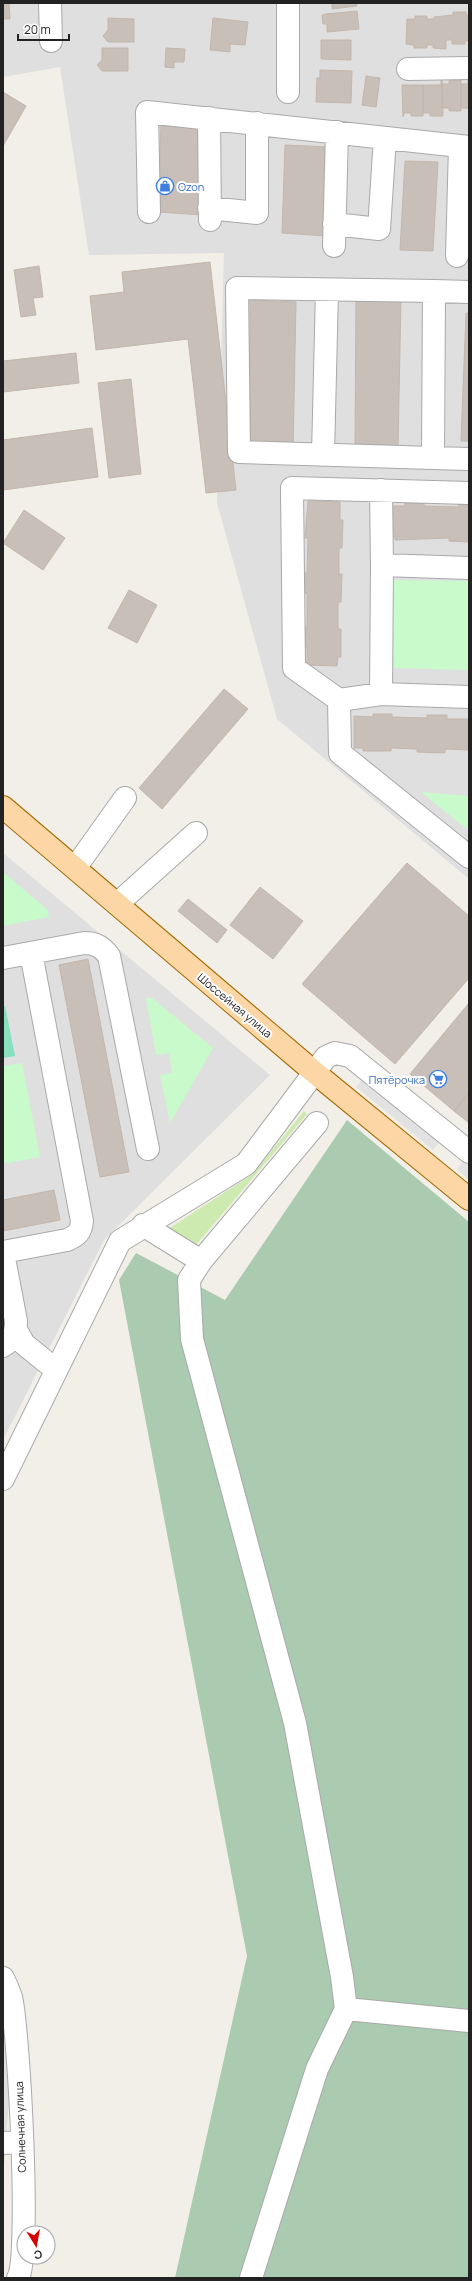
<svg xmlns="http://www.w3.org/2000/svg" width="472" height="2281" font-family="Manrope,sans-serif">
<rect width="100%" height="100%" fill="#f2efe9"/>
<path fill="#e0dfdf" d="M 3,3 L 469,3 L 469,879 L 277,719 L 217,503 L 224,253 L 89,255 L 60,67 L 3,77 Z
M 3,853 L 270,1075 L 104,1240 L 3,1440 Z
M 3,1967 L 16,2001 L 3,2182 Z"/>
<path fill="#cdebb0" d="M 304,1111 L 307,1114 L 196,1245 L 194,1246 L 168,1229 L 253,1174 Z"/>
<path fill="#aacbaf" d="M 347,1120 L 469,1222 L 469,2278 L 175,2278 L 247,1956 L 119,1280 L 136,1253 L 225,1300 Z"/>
<path fill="#c8facc" d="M 394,580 L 469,581 L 469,670 L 392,668 Z
M 421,792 L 469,796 L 469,831 Z
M 3,872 L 48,910 L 49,917 L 3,926 Z
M 146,998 L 152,998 L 213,1048 L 170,1123 L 160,1075 L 172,1073 L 169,1053 L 156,1055 Z
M 22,1063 L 40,1157 L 3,1164 L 3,1066 Z"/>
<path fill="#88e0be" d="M 5,1006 L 15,1056 L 3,1058 L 3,1007 Z"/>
<path fill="#e2e2e2" d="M 364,1077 L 441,1140 L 433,1150 L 356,1087 Z
M 466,1158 L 469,1160 L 469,1180 L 457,1169 Z"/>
<path fill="#c7bfb8" stroke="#c4b6ab" d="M 3,3 L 9,3 L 10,19 L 3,19 Z
M 332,3 L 356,3 L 357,6 L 332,9 Z
M 357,11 L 359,29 L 327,32 L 327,24 L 323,24 L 322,15 L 326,14 Z
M 453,12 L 466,12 L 466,15 L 469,15 L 469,41 L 465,41 L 465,44 L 452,44 L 452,40 L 446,40 L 446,49 L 433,48 L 433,45 L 427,45 L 427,48 L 414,48 L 414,45 L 406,44 L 407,19 L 415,19 L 415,16 L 427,16 L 427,19 L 434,19 L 434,17 L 453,15 Z
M 108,18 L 134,19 L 134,42 L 108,42 L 103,36 L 108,30 Z
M 213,18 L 248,22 L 245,45 L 230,44 L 230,52 L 210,50 Z
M 321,40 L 351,40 L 351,60 L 321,59 Z
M 102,48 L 128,48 L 128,71 L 102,71 L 97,65 L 102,60 Z
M 166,48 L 185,49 L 184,62 L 174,62 L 174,68 L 165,67 Z
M 320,70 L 352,71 L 351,103 L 316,102 L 317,78 L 320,78 Z
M 366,76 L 380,78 L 376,107 L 362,105 Z
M 441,80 L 442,80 L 443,116 L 430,116 L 430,113 L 423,113 L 423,85 L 441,85 Z
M 449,80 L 461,80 L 461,111 L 449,111 L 449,108 L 442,108 L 442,84 L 449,84 Z
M 468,80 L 469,80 L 469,111 L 468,108 L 461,108 L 461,84 L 468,84 Z
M 402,85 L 423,85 L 423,116 L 411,116 L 411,113 L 404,113 L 403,117 Z
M 3,92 L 26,106 L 3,146 Z
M 161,123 L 205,126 L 203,215 L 158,212 Z
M 285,145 L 329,147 L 327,236 L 282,233 Z
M 405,161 L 438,162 L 433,251 L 400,250 Z
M 210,262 L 236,490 L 206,493 L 188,339 L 96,350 L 90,296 L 124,292 L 122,272 Z
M 39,266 L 43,297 L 33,298 L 36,315 L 21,317 L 14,270 Z
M 356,295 L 401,297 L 398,447 L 355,446 Z
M 250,300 L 296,302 L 293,452 L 250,451 Z
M 466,313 L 469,313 L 469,441 L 461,441 Z
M 76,353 L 79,383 L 3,392 L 3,361 Z
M 131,379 L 141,474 L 109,478 L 98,383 Z
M 92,428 L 98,477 L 3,490 L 3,440 Z
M 308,501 L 340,502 L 340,520 L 343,520 L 342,548 L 339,548 L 339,574 L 342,574 L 341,602 L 338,602 L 338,629 L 341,629 L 341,657 L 338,657 L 337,666 L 307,665 L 307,647 L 304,647 L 304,627 L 307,627 L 307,593 L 304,593 L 304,573 L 307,573 L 308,538 L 305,538 Z
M 405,503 L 424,503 L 424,506 L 459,507 L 459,504 L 469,504 L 469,542 L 449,541 L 449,538 L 395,540 L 395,537 L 386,537 L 386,506 L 405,506 Z
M 24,510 L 65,538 L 43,570 L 3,543 Z
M 129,590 L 157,605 L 137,643 L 108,628 Z
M 224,689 L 248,709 L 162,809 L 139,788 Z
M 373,714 L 392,714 L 392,717 L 427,718 L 427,715 L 447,715 L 447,719 L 469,719 L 469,750 L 445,749 L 445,753 L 417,752 L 417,749 L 391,748 L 391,751 L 363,751 L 363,748 L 354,748 L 354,716 L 373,717 Z
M 407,863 L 469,916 L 469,978 L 395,1064 L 302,984 Z
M 260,887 L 303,921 L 273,959 L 230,925 Z
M 188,899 L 227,930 L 217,943 L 178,911 Z
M 88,959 L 129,1172 L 100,1177 L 59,965 Z
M 469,1003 L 469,1093 L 454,1111 L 410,1074 Z
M 469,1093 L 469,1123 L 454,1111 Z
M 54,1190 L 60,1220 L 3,1231 L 3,1200 Z"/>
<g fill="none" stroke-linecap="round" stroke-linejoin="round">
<defs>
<path id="minor" d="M 50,3 L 51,41
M 408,69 L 469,68
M 288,92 L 288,3
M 209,118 L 210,220
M 209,208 L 257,213 L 257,123
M 149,212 L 147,112 L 469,147
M 334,224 L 379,229 L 385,138
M 334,246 L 337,132
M 457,256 L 460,146
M 469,292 L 434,291 L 433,458 L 469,459
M 323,455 L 327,290
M 433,458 L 239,452 L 237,288 L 434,291
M 381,490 L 382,565
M 469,568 L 382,565 L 381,694 L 469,697
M 381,694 L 339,700 L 340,753 L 469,857
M 339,700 L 294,668 L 292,488 L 469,493
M 75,868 L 125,798
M 117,904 L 196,833
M 3,958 L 84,943 C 96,943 102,947 109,956 L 148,1149
M 143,1225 L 201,1261
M 3,1252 L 67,1240 C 78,1235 81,1232 82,1221 L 31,953
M 3,1253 L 16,1321 C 16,1334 13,1339 3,1346
M 16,1330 L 24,1344 L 56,1370
M 3,1479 L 120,1241 L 246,1164 L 326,1057 L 335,1053 L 350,1056 L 469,1152
M 3,1978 C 6,1984 9,1991 11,1997 C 19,2031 31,2256 18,2278
M 346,2009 L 469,2021
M 3,2143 L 21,2142
M 251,2278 L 317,2069 L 346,2009 L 342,1977 L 295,1723 L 192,1339 L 189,1280 L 201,1261 L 317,1123"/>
<path id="major" d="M 3,807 L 314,1072 L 469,1199"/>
</defs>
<use href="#minor" stroke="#a9a9a9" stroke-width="24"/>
<use href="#major" stroke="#a06b00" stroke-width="24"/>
<use href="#minor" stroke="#fff" stroke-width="22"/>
<use href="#major" stroke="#fcd6a4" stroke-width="22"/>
</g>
<defs>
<symbol id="shop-ring" viewBox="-11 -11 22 22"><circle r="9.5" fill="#fff" stroke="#3f7fe0" stroke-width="1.5"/><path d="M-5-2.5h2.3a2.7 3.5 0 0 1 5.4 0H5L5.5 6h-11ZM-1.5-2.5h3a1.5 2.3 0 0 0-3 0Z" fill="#3f7fe0"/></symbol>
<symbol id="supermarket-ring" viewBox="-11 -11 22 22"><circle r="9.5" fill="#fff" stroke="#3f7fe0" stroke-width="1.5"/><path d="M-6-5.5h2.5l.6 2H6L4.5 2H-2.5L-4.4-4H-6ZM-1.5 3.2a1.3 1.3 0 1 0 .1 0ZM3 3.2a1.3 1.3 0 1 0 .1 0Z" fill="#3f7fe0"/></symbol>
</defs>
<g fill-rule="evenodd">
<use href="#shop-ring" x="155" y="176" width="20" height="20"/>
<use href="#supermarket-ring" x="428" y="1069" width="20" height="20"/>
</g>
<g text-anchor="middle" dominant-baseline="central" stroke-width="4" stroke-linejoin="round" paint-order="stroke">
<g font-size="11" fill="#366cbe" stroke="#fff" text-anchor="start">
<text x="178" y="186">Ozon</text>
<text x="425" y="1079" text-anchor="end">Пятёрочка</text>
</g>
<g font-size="11" fill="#222" stroke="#fff">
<text transform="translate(235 1005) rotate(40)">Шоссейная улица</text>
<text transform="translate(20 2127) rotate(-92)">Солнечная улица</text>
</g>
</g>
<rect width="472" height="2281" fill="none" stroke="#222222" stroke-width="8"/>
<g transform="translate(36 2245) rotate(169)"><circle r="19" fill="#ffffff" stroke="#a7a7a7"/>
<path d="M0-3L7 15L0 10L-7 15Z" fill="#d40000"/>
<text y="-6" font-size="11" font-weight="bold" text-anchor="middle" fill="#222222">С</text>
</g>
<path d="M18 34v6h51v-6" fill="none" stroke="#222222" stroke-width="2"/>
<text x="24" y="34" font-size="12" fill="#222222" stroke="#ffffff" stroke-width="3" paint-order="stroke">20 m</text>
</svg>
